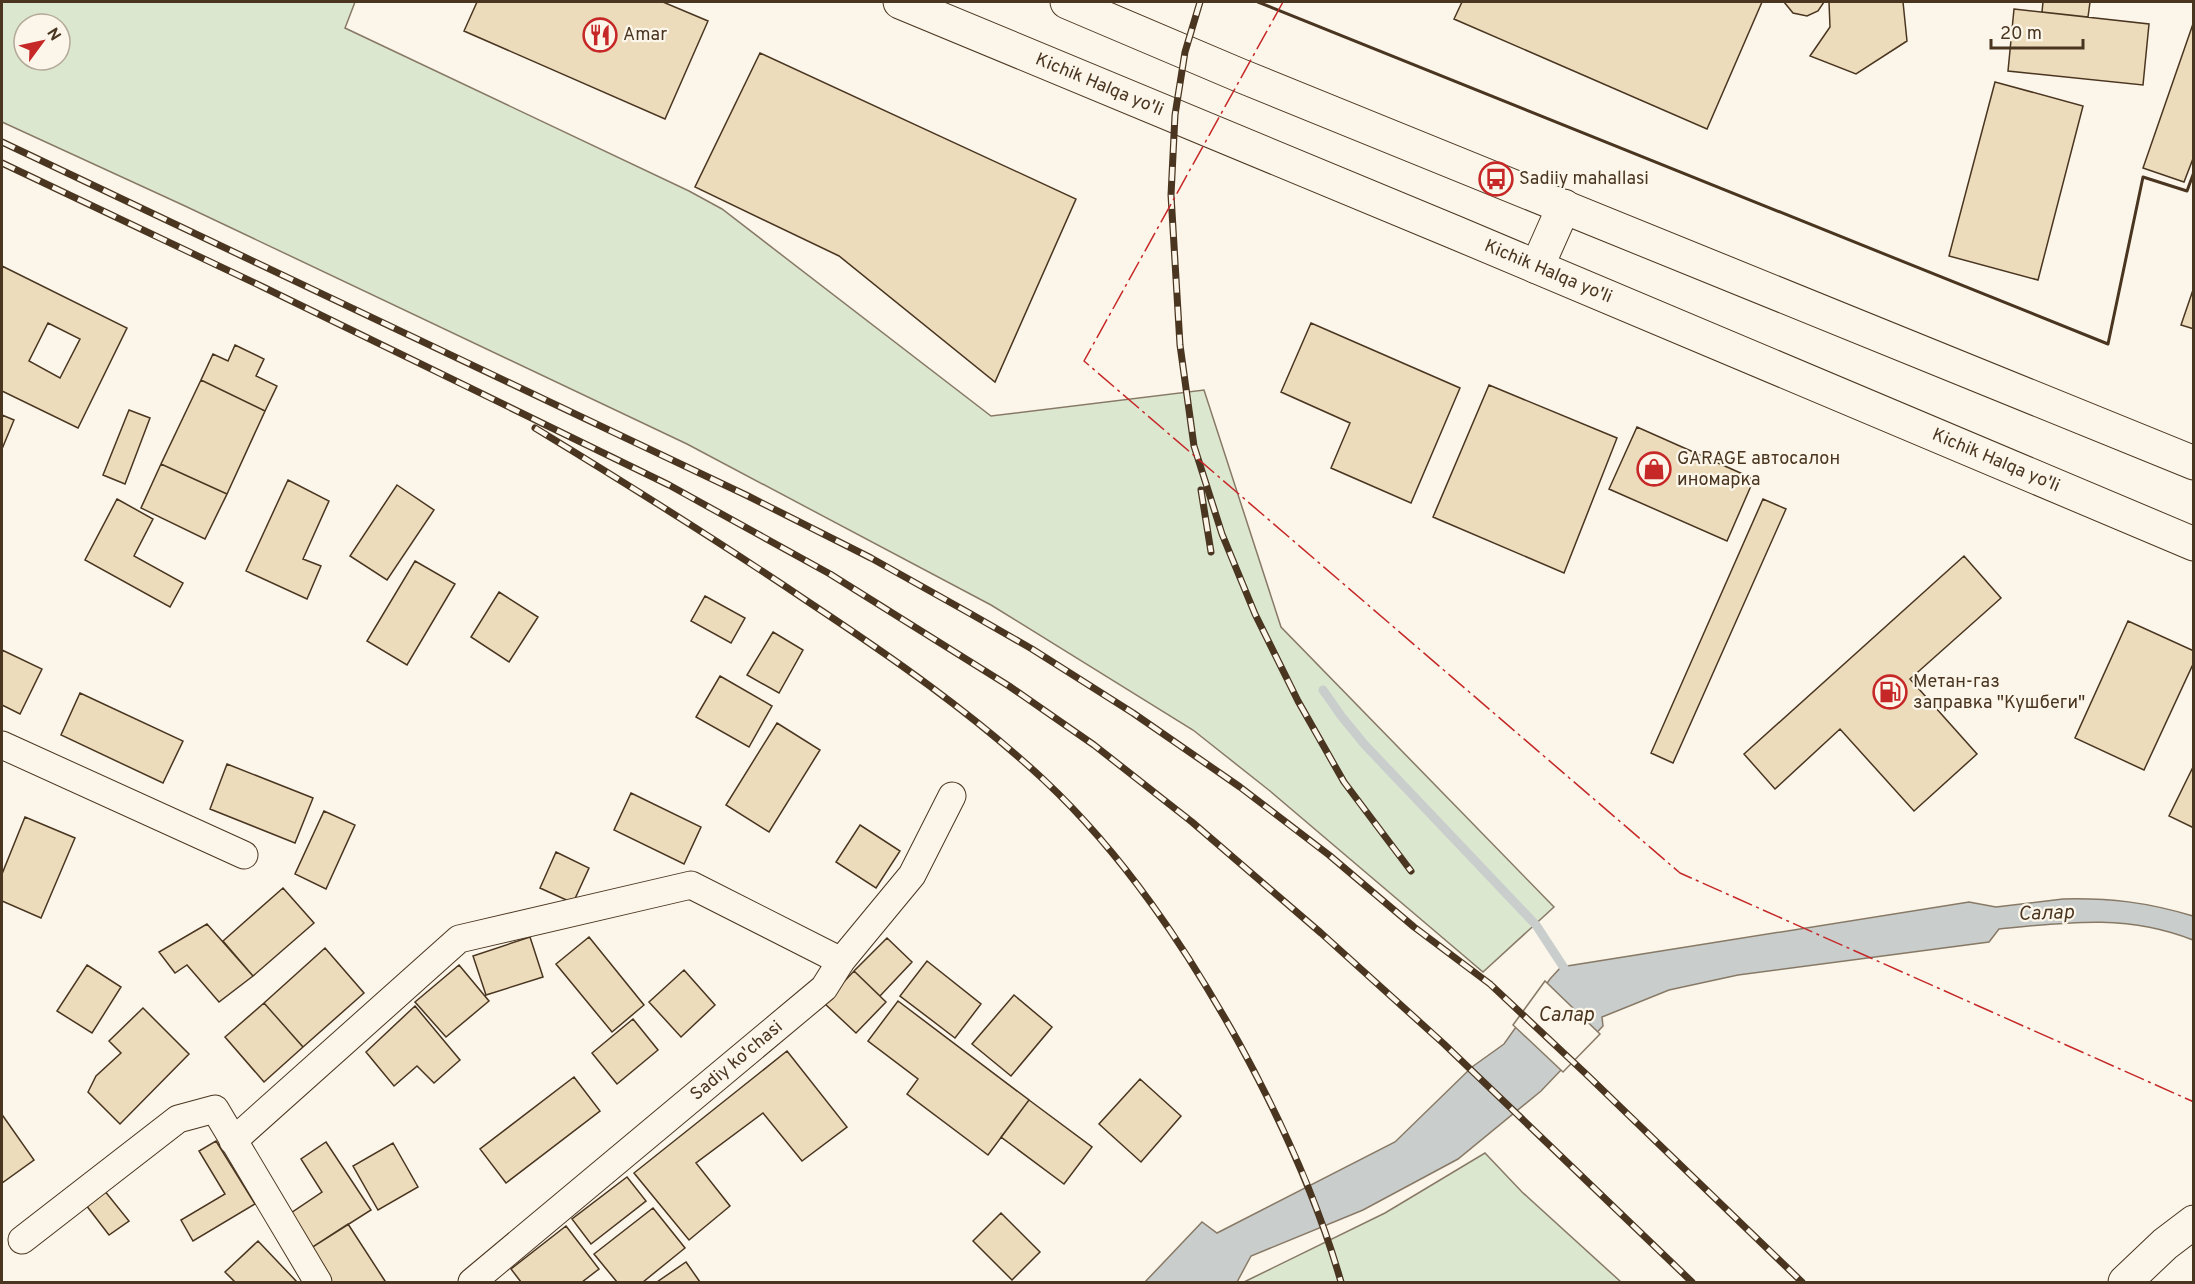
<svg xmlns="http://www.w3.org/2000/svg" width="2195" height="1284" font-family="Overpass,sans-serif">
<rect width="100%" height="100%" fill="#fbf6e9"/>
<path fill="#dce7d0" stroke="#887966" stroke-width="1.5" fill-rule="evenodd" d="M 2,2 L 355,2 L 345,28 L 689,191 L 722,209 L 991,416 L 1204,390 L 1281,627 L 1554,907 L 1483,972 L 1270,791 L 1193,730 L 991,605 L 687,444 L 185,206 L 2,122 ZM 24,24 L 60,24 L 60,60 L 24,60 Z
M 1485,1153 L 1522,1192 L 1621,1282 L 1244,1282 L 1385,1213 Z"/>
<path fill="#c9cecd" stroke="#887966" stroke-width="1.5" d="M 2063,899 C 2111,898 2146,902 2193,916 L 2193,940 C 2128,914 2067,922 1999,929 L 1989,942 L 1738,975 L 1669,990 L 1602,1017 L 1603,1026 L 1541,1091 L 1458,1159 L 1363,1210 L 1251,1256 L 1237,1282 L 1145,1282 L 1202,1222 L 1217,1233 L 1395,1142 L 1472,1067 L 1504,1044 L 1550,979 L 1561,967 L 1969,902 L 1996,907 Z"/>
<path fill="#fbf6e9" stroke="#887966" stroke-width="1.5" d="M 1545,981 L 1600,1034 L 1563,1072 L 1513,1025 Z"/>
<g fill="none" stroke-linecap="round" stroke-linejoin="round">
<path stroke="#c9cecd" stroke-width="9" d="M 1323,690 L 1342,717 L 1365,745 L 1536,925 L 1570,977"/>
</g>
<path fill="#ecdcbc" stroke="#4a3520" stroke-width="1.5" fill-rule="evenodd" d="M 477,2 L 663,2 L 708,21 L 665,119 L 464,31 Z
M 1462,2 L 1762,2 L 1707,129 L 1454,19 Z
M 1784,2 L 1824,2 L 1818,11 L 1807,16 L 1793,13 Z
M 1829,2 L 1903,2 L 1907,41 L 1856,74 L 1810,56 L 1830,27 Z
M 2043,2 L 2090,2 L 2088,17 L 2042,12 Z
M 2014,9 L 2149,24 L 2143,85 L 2008,71 Z
M 2194,21 L 2194,156 L 2184,182 L 2143,168 Z
M 760,53 L 1076,199 L 995,382 L 839,256 L 695,187 Z
M 1995,82 L 2083,106 L 2038,280 L 1949,256 Z
M 2,266 L 127,328 L 78,428 L 2,391 ZM 48,323 L 80,339 L 60,378 L 29,361 Z
M 2194,287 L 2194,329 L 2181,325 Z
M 1311,323 L 1460,388 L 1411,503 L 1331,468 L 1350,423 L 1281,392 Z
M 235,345 L 264,359 L 256,376 L 277,386 L 265,411 L 201,380 L 213,354 L 228,361 Z
M 201,380 L 265,411 L 227,494 L 161,464 Z
M 1489,385 L 1617,438 L 1564,573 L 1433,517 Z
M 129,410 L 150,418 L 125,484 L 103,475 Z
M 2,415 L 14,420 L 2,449 Z
M 1637,427 L 1754,479 L 1727,541 L 1609,489 Z
M 161,464 L 227,494 L 205,539 L 141,508 Z
M 288,480 L 329,501 L 303,559 L 321,566 L 307,599 L 246,571 Z
M 397,485 L 434,510 L 387,580 L 350,556 Z
M 117,499 L 153,519 L 134,556 L 183,583 L 170,607 L 85,560 Z
M 1763,499 L 1786,509 L 1673,763 L 1651,753 Z
M 1964,556 L 2001,598 L 1910,679 L 1977,754 L 1914,811 L 1840,729 L 1775,789 L 1744,754 Z
M 415,561 L 455,584 L 407,665 L 367,641 Z
M 499,592 L 538,617 L 509,662 L 471,637 Z
M 705,596 L 745,618 L 731,643 L 691,621 Z
M 2128,621 L 2194,651 L 2194,662 L 2144,770 L 2075,738 Z
M 773,632 L 803,650 L 779,693 L 747,675 Z
M 2,650 L 42,669 L 20,714 L 2,705 Z
M 720,676 L 772,706 L 749,747 L 696,717 Z
M 80,693 L 183,741 L 163,783 L 61,735 Z
M 777,723 L 820,750 L 769,832 L 726,805 Z
M 227,764 L 313,798 L 295,843 L 210,809 Z
M 2194,765 L 2194,828 L 2169,816 Z
M 631,793 L 701,827 L 684,864 L 614,830 Z
M 324,811 L 355,825 L 326,889 L 295,874 Z
M 25,817 L 75,838 L 41,918 L 2,901 L 2,874 Z
M 860,825 L 900,851 L 876,888 L 836,862 Z
M 556,852 L 589,868 L 573,903 L 540,888 Z
M 283,888 L 314,923 L 253,976 L 223,941 Z
M 207,924 L 253,976 L 219,1002 L 187,965 L 175,973 L 159,952 Z
M 530,937 L 543,977 L 486,995 L 473,956 Z
M 589,937 L 644,1005 L 612,1032 L 556,964 Z
M 887,938 L 912,962 L 880,996 L 854,971 Z
M 325,948 L 364,993 L 303,1047 L 264,1003 Z
M 927,961 L 981,1004 L 955,1038 L 900,996 Z
M 87,965 L 121,987 L 92,1033 L 57,1011 Z
M 459,965 L 489,1001 L 446,1037 L 415,1002 Z
M 684,970 L 715,1005 L 681,1037 L 649,1002 Z
M 854,971 L 886,1002 L 856,1033 L 824,1003 Z
M 1014,995 L 1052,1027 L 1011,1076 L 972,1044 Z
M 898,1001 L 1029,1100 L 988,1155 L 907,1094 L 918,1079 L 868,1041 Z
M 264,1003 L 303,1047 L 264,1082 L 225,1037 Z
M 415,1006 L 460,1060 L 434,1083 L 417,1066 L 394,1086 L 366,1052 Z
M 143,1008 L 189,1054 L 120,1124 L 88,1092 L 96,1076 L 121,1053 L 109,1041 Z
M 633,1019 L 658,1050 L 617,1084 L 592,1053 Z
M 787,1051 L 847,1127 L 802,1161 L 763,1113 L 696,1163 L 730,1206 L 689,1240 L 634,1173 Z
M 574,1077 L 600,1111 L 506,1183 L 480,1149 Z
M 1140,1079 L 1181,1116 L 1141,1162 L 1099,1124 Z
M 1029,1100 L 1092,1147 L 1064,1184 L 1001,1137 Z
M 3,1116 L 34,1160 L 2,1183 L 2,1117 Z
M 216,1141 L 255,1204 L 193,1241 L 181,1220 L 225,1194 L 199,1151 Z
M 326,1142 L 371,1210 L 308,1250 L 285,1217 L 322,1192 L 301,1159 Z
M 393,1143 L 418,1187 L 378,1210 L 353,1166 Z
M 627,1177 L 646,1201 L 591,1244 L 572,1219 Z
M 104,1190 L 129,1221 L 109,1235 L 86,1205 Z
M 653,1208 L 685,1248 L 643,1282 L 617,1282 L 594,1254 Z
M 1001,1213 L 1040,1252 L 1012,1280 L 973,1241 Z
M 348,1224 L 385,1281 L 384,1282 L 329,1282 L 308,1250 Z
M 566,1226 L 599,1269 L 582,1282 L 521,1282 L 511,1269 Z
M 258,1241 L 297,1282 L 235,1282 L 225,1272 Z
M 686,1262 L 700,1282 L 657,1282 Z"/>
<g fill="none" stroke-linecap="round" stroke-linejoin="round">
<defs>
<g id="street">
<path d="M 2,745 L 244,855"/>
<path d="M 233,1141 L 459,939 L 691,885 L 841,961"/>
<path d="M 22,1240 L 178,1119 L 215,1109 L 318,1282"/>
<path id="s1" d="M 472,1282 L 824,988 L 841,961 L 912,875 L 952,796"/>
</g>
<g id="highway">
<path id="s2" d="M 900,2 L 1454,232 L 2194,544"/>
<path d="M 1067,2 L 1239,75 L 2194,463"/>
<path d="M 1537,267 L 1564,206"/>
<path d="M 2125,1282 L 2165,1244 L 2194,1222"/>
</g>
</defs>
<use href="#street" stroke="#4a3520" stroke-width="29"/>
<use href="#highway" stroke="#4a3520" stroke-width="35"/>
<use href="#street" stroke="#fbf6e9" stroke-width="27"/>
<use href="#highway" stroke="#fbf6e9" stroke-width="33"/>
<defs>
<path id="rail" d="M 1200,2 L 1185,52 L 1175,115 L 1171,195 L 1180,345 L 1194,446 L 1222,534 L 1255,614 L 1298,701 L 1344,782 L 1411,871
M 2,142 L 748,496 L 871,558 L 971,614 L 1032,649 L 1133,713 L 1240,787 L 1329,855 L 1414,927 L 1490,984 L 1585,1073 L 1802,1282
M 2,163 L 263,287 L 669,485 L 830,574 L 1009,686 L 1094,745 L 1192,822 L 1321,933 L 1444,1044 L 1692,1282
M 535,428 C 627,484 718,541 807,601 C 890,656 971,712 1044,780 C 1124,855 1186,948 1239,1043 C 1281,1120 1317,1198 1341,1282
M 1201,490 L 1211,552"/>
</defs>
<use href="#rail" stroke="#4a3520" stroke-width="7"/>
<use href="#rail" stroke="#fbf6e9" stroke-width="4.5" stroke-dasharray="14" stroke-linecap="butt"/>
<path stroke="#4a3520" stroke-width="3" d="M 1258,2 L 2108,344 L 2143,177 L 2187,191 L 2194,172"/>
<path stroke="#c62828" stroke-width="1.5" stroke-dasharray="21 4.5 3 4.5" stroke-linecap="butt" d="M 1283,2 L 1084,361 L 1680,873 L 2194,1102"/>
</g>
<defs>
<symbol id="restaurant-ring" viewBox="-11 -11 22 22"><circle r="9.5" fill="#fbf6e9" stroke="#c62828" stroke-width="1.5"/><path d="M-5-6h1v4h1v-4h1v4h1v-4h1v5L-1.5 .5V6h-2V.5L-5-1ZM5-6V6H3V1.5H1.5Q1.5-4 5-6Z" fill="#c62828"/></symbol>
<symbol id="bus-ring" viewBox="-11 -11 22 22"><circle r="9.5" fill="#fbf6e9" stroke="#c62828" stroke-width="1.5"/><path d="M-5-6H5V4H4V6H2V4H-2V6H-4V4H-5ZM-3.5-4V0h7V-4ZM-3.5 1.2v1.5H-2V1.2ZM2 1.2v1.5H3.5V1.2Z" fill="#c62828"/></symbol>
<symbol id="shop-ring" viewBox="-11 -11 22 22"><circle r="9.5" fill="#fbf6e9" stroke="#c62828" stroke-width="1.5"/><path d="M-5-2.5h2.3a2.7 3.5 0 0 1 5.4 0H5L5.5 6h-11ZM-1.5-2.5h3a1.5 2.3 0 0 0-3 0Z" fill="#c62828"/></symbol>
<symbol id="fuel-ring" viewBox="-11 -11 22 22"><circle r="9.5" fill="#fbf6e9" stroke="#c62828" stroke-width="1.5"/><path d="M-5.5-6h7V0h2V4h1.3V-2.5L3-4.5l.8-.8L6-3V5H2.5V1h-1V6h-7ZM-4.2-4.7v3.2H.2V-4.7Z" fill="#c62828"/></symbol>
</defs>
<g fill-rule="evenodd">
<use href="#restaurant-ring" x="581" y="16" width="38" height="38"/>
<use href="#bus-ring" x="1477" y="160" width="38" height="38"/>
<use href="#shop-ring" x="1635" y="450" width="38" height="38"/>
<use href="#fuel-ring" x="1871" y="673" width="38" height="38"/>
</g>
<g text-anchor="middle" dominant-baseline="central" stroke-width="4.5" stroke-linejoin="round" paint-order="stroke">
<g font-size="18" fill="#4a3520" stroke="#fbf6e9" text-anchor="start">
<text x="623" y="35">Amar</text>
<text x="1519" y="179">Sadiiy mahallasi</text>
<text x="1677" y="459">GARAGE автосалон<tspan x="1677" dy="21">иномарка</tspan></text>
<text x="1913" y="682">Метан-газ<tspan x="1913" dy="21">заправка "Кушбеги"</tspan></text>
</g>
<g font-size="18" fill="#4a3520" stroke="#fbf6e9">
<text stroke="none"><textPath href="#s2" startOffset="216">Kichik Halqa yo'li</textPath></text>
<text stroke="none"><textPath href="#s2" startOffset="702">Kichik Halqa yo'li</textPath></text>
<text stroke="none"><textPath href="#s2" startOffset="1188">Kichik Halqa yo'li</textPath></text>
<text stroke="none"><textPath href="#s1" startOffset="345">Sadiy ko'chasi</textPath></text>
</g>
<g font-size="20" font-style="italic" fill="#4a3520" stroke="#fbf6e9">
<text transform="translate(2046 914) rotate(-2)">Салар</text>
<text x="1566" y="1016">Салар</text>
</g>
</g>
<rect width="2195" height="1284" fill="none" stroke="#4a3520" stroke-width="6"/>
<g transform="translate(42 42) rotate(57)"><circle r="28" fill="#fbf6e9" stroke="#b4a999" stroke-width="1.5"/>
<path d="M0-4.5L10 22L0 15L-10 22Z" fill="#c62828"/>
<text y="-9" font-size="16" font-weight="bold" text-anchor="middle" fill="#4a3520">N</text>
</g>
<path d="M1991 39v9h92v-9" fill="none" stroke="#4a3520" stroke-width="3"/>
<text x="2000" y="39" font-size="18" fill="#4a3520" stroke="#fbf6e9" stroke-width="4.5" paint-order="stroke">20 m</text>
</svg>
